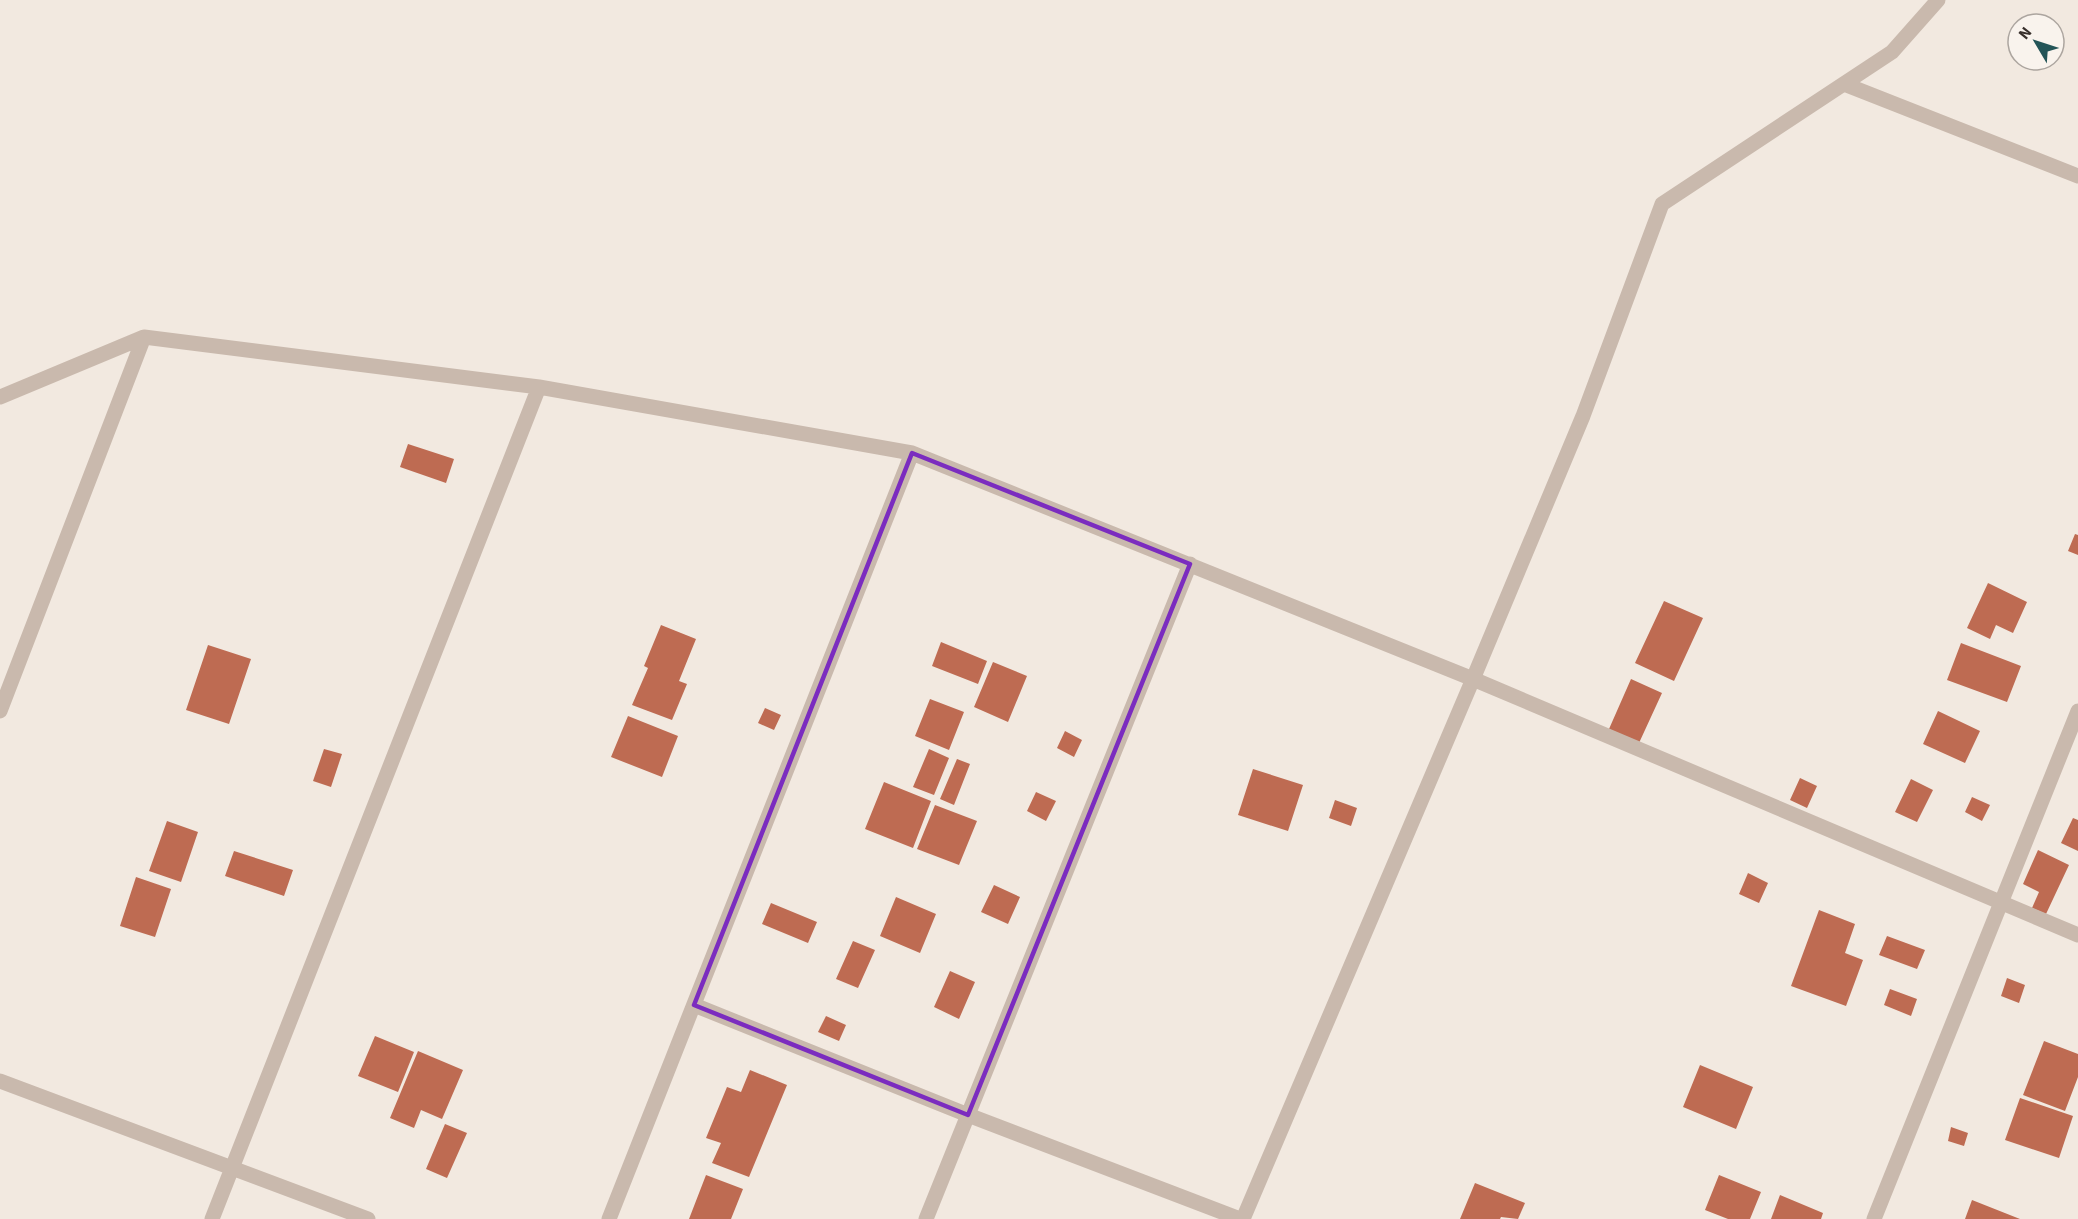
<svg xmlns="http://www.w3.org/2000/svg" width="2078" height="1219" font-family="'Source Sans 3',sans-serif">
<rect width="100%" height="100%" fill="#f2e9e0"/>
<path fill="#be6b52" d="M 408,444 L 454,459 L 446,483 L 400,467 Z
M 2075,534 L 2078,535 L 2078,555 L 2068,551 Z
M 1988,583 L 2027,602 L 2013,633 L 1996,625 L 1990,639 L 1967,628 Z
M 1664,601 L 1703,618 L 1674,681 L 1635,663 Z
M 661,625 L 696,639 L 679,681 L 687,684 L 672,720 L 632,705 L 648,668 L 644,666 Z
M 941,642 L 987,661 L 978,684 L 932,666 Z
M 1961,643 L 2021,666 L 2007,702 L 1947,680 Z
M 208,645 L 251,659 L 229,724 L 186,710 Z
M 993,662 L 1027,676 L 1008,722 L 974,707 Z
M 1631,679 L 1662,693 L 1639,743 L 1609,729 Z
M 930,699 L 964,712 L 949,750 L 915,736 Z
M 765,708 L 781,715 L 774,730 L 758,723 Z
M 1938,711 L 1980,731 L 1965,763 L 1923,744 Z
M 628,716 L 678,736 L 662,777 L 611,757 Z
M 1065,731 L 1082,740 L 1074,757 L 1057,748 Z
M 324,749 L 342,754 L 331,787 L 313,781 Z
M 929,749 L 949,758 L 934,795 L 913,787 Z
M 957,759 L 970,764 L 954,805 L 940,799 Z
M 1253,769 L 1303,785 L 1288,831 L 1238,815 Z
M 1800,778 L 1817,786 L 1807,808 L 1790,800 Z
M 1911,779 L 1933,790 L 1917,822 L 1895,812 Z
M 884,782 L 931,801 L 913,848 L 865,829 Z
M 1036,792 L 1056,801 L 1046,821 L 1027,811 Z
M 1972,797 L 1990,805 L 1982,821 L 1965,812 Z
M 1335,800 L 1357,808 L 1351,826 L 1329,818 Z
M 935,805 L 977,821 L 959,865 L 917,849 Z
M 2073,818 L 2078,820 L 2078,851 L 2061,843 Z
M 167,821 L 198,832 L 181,882 L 149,871 Z
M 2038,850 L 2069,865 L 2046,914 L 2032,908 L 2039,892 L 2023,884 Z
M 234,851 L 293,870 L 284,896 L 225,876 Z
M 1748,873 L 1768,883 L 1759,903 L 1739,894 Z
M 136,877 L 171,889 L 155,937 L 120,926 Z
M 994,885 L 1020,897 L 1008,924 L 981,912 Z
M 896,897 L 936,914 L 920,953 L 880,936 Z
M 771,903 L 817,922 L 808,943 L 762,924 Z
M 1819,910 L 1855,924 L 1845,953 L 1863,960 L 1846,1006 L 1791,986 Z
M 1887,936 L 1925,950 L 1917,969 L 1879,955 Z
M 853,941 L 875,950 L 858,988 L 836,979 Z
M 950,971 L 975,982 L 959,1019 L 934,1007 Z
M 2007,978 L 2025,985 L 2019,1003 L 2001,996 Z
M 1890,989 L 1917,999 L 1911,1016 L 1884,1005 Z
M 826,1016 L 846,1025 L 839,1041 L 818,1032 Z
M 375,1036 L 414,1052 L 398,1092 L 358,1076 Z
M 2044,1041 L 2078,1054 L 2078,1077 L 2065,1111 L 2023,1095 Z
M 418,1051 L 463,1070 L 442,1119 L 421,1110 L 414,1128 L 390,1118 Z
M 1700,1065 L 1753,1087 L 1736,1129 L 1683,1107 Z
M 750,1070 L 787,1085 L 749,1177 L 712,1163 L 721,1143 L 706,1138 L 727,1087 L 741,1092 Z
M 2020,1098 L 2073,1116 L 2059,1158 L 2005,1140 Z
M 445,1124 L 467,1133 L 447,1178 L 426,1169 Z
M 1951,1127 L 1968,1133 L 1964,1146 L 1948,1141 Z
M 706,1175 L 743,1189 L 731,1219 L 689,1219 Z
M 1719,1175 L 1761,1192 L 1750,1219 L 1728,1219 L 1705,1210 Z
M 1475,1183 L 1525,1203 L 1518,1219 L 1501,1217 L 1500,1219 L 1460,1219 Z
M 1780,1195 L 1823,1213 L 1821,1219 L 1771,1219 Z
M 1972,1200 L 2020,1219 L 1965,1219 Z"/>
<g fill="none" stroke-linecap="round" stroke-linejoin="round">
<path stroke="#c9b9ad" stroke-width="15" d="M 1844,84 L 2078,176
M 0,397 L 144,337 L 539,387 L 912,453 L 1473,679 L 1583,416 L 1662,204 L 1892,52 L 1938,0
M 0,711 L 144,337
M 694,1005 L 968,1115 L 1240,1219
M 0,1081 L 368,1219
M 212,1219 L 539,387
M 609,1219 L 912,453
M 926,1219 L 1190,564
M 1243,1219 L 1473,679 L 2078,935
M 1874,1219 L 2078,711"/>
</g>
<path fill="none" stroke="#7b2cbf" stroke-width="4.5" stroke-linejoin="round" d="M 912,453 L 1190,564 L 968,1115 L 694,1005 Z"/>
<g transform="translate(2036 42) rotate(309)"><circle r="28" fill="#f9f3ed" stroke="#aca59f" stroke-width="1.5"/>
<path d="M0-4.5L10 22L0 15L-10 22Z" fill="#235457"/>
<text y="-9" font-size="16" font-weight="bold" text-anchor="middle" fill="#382f2b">N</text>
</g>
</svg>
